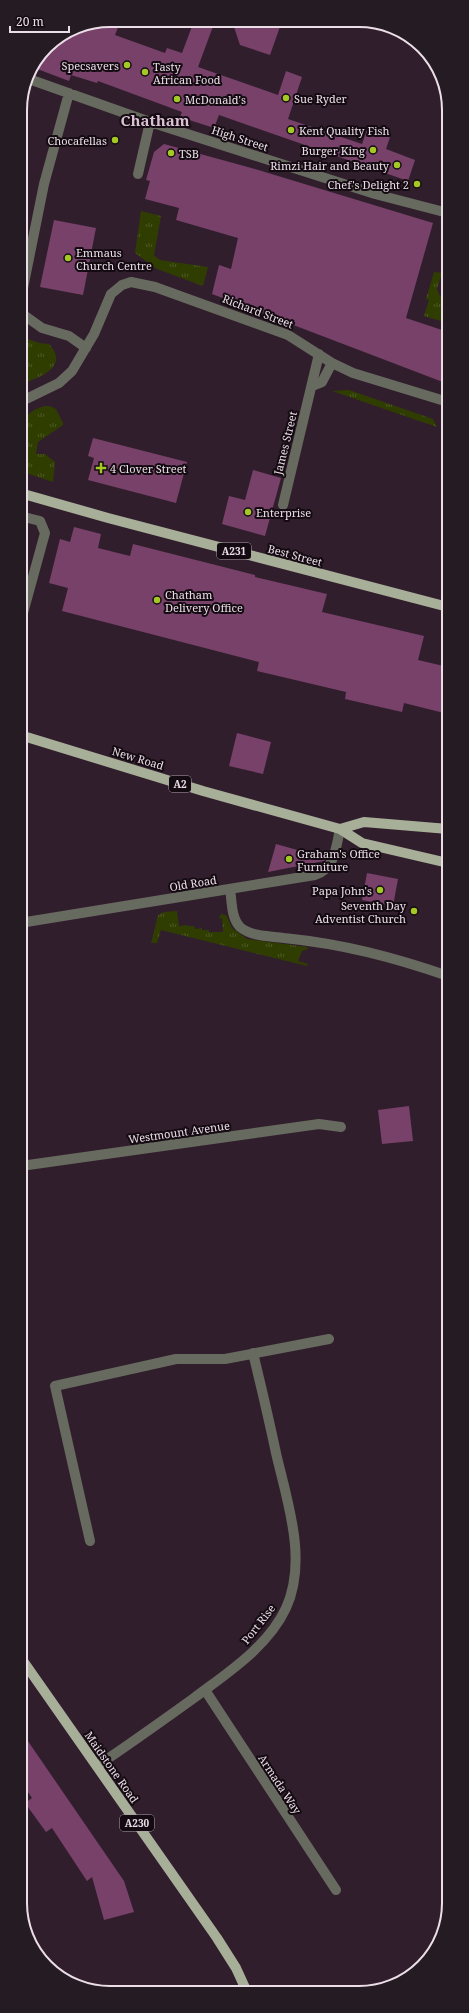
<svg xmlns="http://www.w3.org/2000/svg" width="469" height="2013" font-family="'Noto Serif',serif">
<defs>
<pattern id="grass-tufts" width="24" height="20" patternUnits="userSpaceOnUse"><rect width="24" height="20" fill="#2f3d00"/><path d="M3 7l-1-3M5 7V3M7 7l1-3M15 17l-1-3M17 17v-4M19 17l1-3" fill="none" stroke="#4d5925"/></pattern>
</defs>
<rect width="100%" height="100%" fill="#311e2c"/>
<path fill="url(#grass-tufts)" d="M 141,211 L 161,216 L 154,255 L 160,260 L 208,267 L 203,286 L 157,269 L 135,253 Z
M 434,272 L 442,273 L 437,289 L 440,296 L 448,297 L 448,323 L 424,316 L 429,300 L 426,299 Z
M 20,336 L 39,343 L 49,344 C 69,366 42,377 24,383 L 21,378 L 22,366 L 20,358 Z
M 349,390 L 433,419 L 437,427 L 332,391 Z
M 44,406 L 49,406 L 56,409 L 63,423 L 63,425 L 38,442 L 36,454 L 45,454 L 55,462 L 53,482 L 20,471 L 20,421 L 34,410 Z
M 177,911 L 179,926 L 187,925 L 188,926 L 194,926 L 195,929 L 202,928 L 202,930 L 209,930 L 209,932 L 223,932 L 222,918 L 219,919 L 221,914 L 226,915 L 232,928 L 247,939 L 307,947 L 308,949 L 302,951 L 298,961 L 308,964 L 307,966 L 161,930 L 157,943 L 151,943 L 158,915 L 164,912 Z"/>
<path fill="#77416a" d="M 110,20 L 121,20 L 115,35 L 165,53 L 167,48 L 182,53 L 194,21 L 215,21 L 198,67 L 278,95 L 286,71 L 302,77 L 288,119 L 362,144 L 367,130 L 390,137 L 386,149 L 415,160 L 408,181 L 219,115 L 214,128 L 180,117 L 182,112 L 98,81 L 97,83 L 71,75 L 69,81 L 32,67 L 47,46 L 76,27 Z
M 232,21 L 282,21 L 270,55 L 240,45 Z
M 164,144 L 255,169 L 433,223 L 406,318 L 448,332 L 448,384 L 212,294 L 219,265 L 231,269 L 238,238 L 176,220 L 179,208 L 145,199 L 150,181 L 146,180 L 154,152 Z
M 54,220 L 96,228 L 83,295 L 40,287 Z
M 93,438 L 187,462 L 176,503 L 88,480 L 94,458 L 88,456 Z
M 253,470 L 281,478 L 265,536 L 222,524 L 229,496 L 245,500 Z
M 74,527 L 101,534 L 98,548 L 130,556 L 133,544 L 255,575 L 255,577 L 327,594 L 322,612 L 424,636 L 418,660 L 448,667 L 448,714 L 404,703 L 402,712 L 345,699 L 346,692 L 257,671 L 259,662 L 62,611 L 68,588 L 49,583 L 60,539 L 70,542 Z
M 237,733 L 271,742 L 263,774 L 229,766 Z
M 276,844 L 326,858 L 324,861 L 268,872 Z
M 367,873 L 398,879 L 393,906 L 362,900 Z
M 409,1106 L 413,1141 L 382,1144 L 378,1110 Z
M 21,1731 L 124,1881 L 134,1912 L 104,1920 L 92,1877 L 87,1881 L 52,1828 L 46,1832 L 25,1803 L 32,1798 L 21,1782 Z"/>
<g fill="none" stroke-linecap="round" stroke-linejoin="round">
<path stroke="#676a5f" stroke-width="10" d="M 26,78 L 150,122 L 375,194 L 448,213
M 69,93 L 44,184 L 20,303 L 21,313 L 42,328 L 69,336 L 86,348
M 138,174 L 150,122
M 312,386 L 322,382 L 332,363
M 20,402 L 59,383 L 72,371 L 94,334 L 111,294 L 122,285 L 131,282 L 155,287 L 288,335 L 332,363 L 353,373 L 448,402
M 283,505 L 319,354
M 20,516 L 40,521 L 45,533 L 20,624
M 230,889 C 232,901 231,918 240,927 C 252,937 270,936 284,938 C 343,944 393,957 448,976
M 20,923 L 315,875 C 335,869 336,847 340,829
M 21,1166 L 319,1124 L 341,1127
M 90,1541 L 55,1386 L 176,1359 L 225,1359 L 329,1339
M 205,1690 L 336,1890
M 97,1766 C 130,1744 162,1721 194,1698 C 227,1673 268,1647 286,1608 C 308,1560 287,1501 276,1453 C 269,1420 261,1386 253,1353"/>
<path stroke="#a8af99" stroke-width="10" d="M 20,493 L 108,518 L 448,607
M 20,735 L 203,791 L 340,829 L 362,843 L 448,863
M 340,829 L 364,822 L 448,829
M 21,1658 L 217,1938 L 236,1968 L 247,1992"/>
</g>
<g fill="#a4c825" stroke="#140b12" stroke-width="1.5">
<circle cx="127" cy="65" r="4"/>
<circle cx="145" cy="72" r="4"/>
<circle cx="286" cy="98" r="4"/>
<circle cx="177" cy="99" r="4"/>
<circle cx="291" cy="130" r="4"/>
<circle cx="115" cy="140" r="4"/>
<circle cx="373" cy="150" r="4"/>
<circle cx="171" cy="153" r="4"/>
<circle cx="397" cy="165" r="4"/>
<circle cx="417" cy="184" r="4"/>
<circle cx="68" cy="258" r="4"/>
<path d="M99 462h4v4h4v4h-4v4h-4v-4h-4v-4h4z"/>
<circle cx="248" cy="512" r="4"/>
<circle cx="157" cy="600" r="4"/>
<circle cx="289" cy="859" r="4"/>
<circle cx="380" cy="890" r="4"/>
<circle cx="414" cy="911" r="4"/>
</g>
<g text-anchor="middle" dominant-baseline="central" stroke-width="4" stroke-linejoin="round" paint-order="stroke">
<g fill="#140b12" stroke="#ab9fa7" stroke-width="1">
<rect x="217" y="543" width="34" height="16" rx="3"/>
<rect x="169" y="776" width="22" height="16" rx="3"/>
<rect x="120" y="1815" width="34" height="16" rx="3"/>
</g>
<g font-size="10" font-weight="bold" fill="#ecdee7">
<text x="234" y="551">A231</text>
<text x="180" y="784">A2</text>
<text x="137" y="1823">A230</text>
</g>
<g font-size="11" fill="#ecdee7" stroke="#140b12" text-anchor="start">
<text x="119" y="65" text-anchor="end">Specsavers</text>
<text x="153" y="66">Tasty<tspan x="153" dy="13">African Food</tspan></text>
<text x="294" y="98">Sue Ryder</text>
<text x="185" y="99">McDonald's</text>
<text x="299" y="130">Kent Quality Fish</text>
<text x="107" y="140" text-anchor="end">Chocafellas</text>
<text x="365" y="150" text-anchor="end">Burger King</text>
<text x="179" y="153">TSB</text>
<text x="389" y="165" text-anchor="end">Rimzi Hair and Beauty</text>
<text x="409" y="184" text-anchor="end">Chef's Delight 2</text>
<text x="76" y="252">Emmaus<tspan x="76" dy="13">Church Centre</tspan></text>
<text x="110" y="468">4 Clover Street</text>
<text x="256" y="512">Enterprise</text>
<text x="165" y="594">Chatham<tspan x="165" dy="13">Delivery Office</tspan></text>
<text x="297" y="853">Graham's Office<tspan x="297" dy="13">Furniture</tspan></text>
<text x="372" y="890" text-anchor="end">Papa John's</text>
<text x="406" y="905" text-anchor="end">Seventh Day<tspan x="406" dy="13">Adventist Church</tspan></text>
</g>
<g font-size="11" fill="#ecdee7" stroke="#140b12">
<text transform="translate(240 138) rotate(18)">High Street</text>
<text transform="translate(258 311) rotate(21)">Richard Street</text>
<text transform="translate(285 443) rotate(-76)">James Street</text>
<text transform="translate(295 555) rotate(15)">Best Street</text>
<text transform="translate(138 758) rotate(17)">New Road</text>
<text transform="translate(193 883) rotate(-9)">Old Road</text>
<text transform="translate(179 1132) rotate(-8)">Westmount Avenue</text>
<text transform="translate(258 1624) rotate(-52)">Port Rise</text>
<text transform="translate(112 1767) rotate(55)">Maidstone Road</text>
<text transform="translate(280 1784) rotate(57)">Armada Way</text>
</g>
<g font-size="15" font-weight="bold" fill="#dbc1d3" stroke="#140b12">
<text x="155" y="120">Chatham</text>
</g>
</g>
<path d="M0 0H469V2013H0ZM110 27H359A83 83 0 0 1 442 110V1903A83 83 0 0 1 359 1986H110A83 83 0 0 1 27 1903V110A83 83 0 0 1 110 27Z" fill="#251c23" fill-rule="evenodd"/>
<path fill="none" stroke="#ecdee7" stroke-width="2" d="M110 27H359A83 83 0 0 1 442 110V1903A83 83 0 0 1 359 1986H110A83 83 0 0 1 27 1903V110A83 83 0 0 1 110 27Z"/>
<path d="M10 26v6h59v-6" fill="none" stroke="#ecdee7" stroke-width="2"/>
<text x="16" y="26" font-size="12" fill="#ecdee7" stroke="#140b12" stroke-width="3" paint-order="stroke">20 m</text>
</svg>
